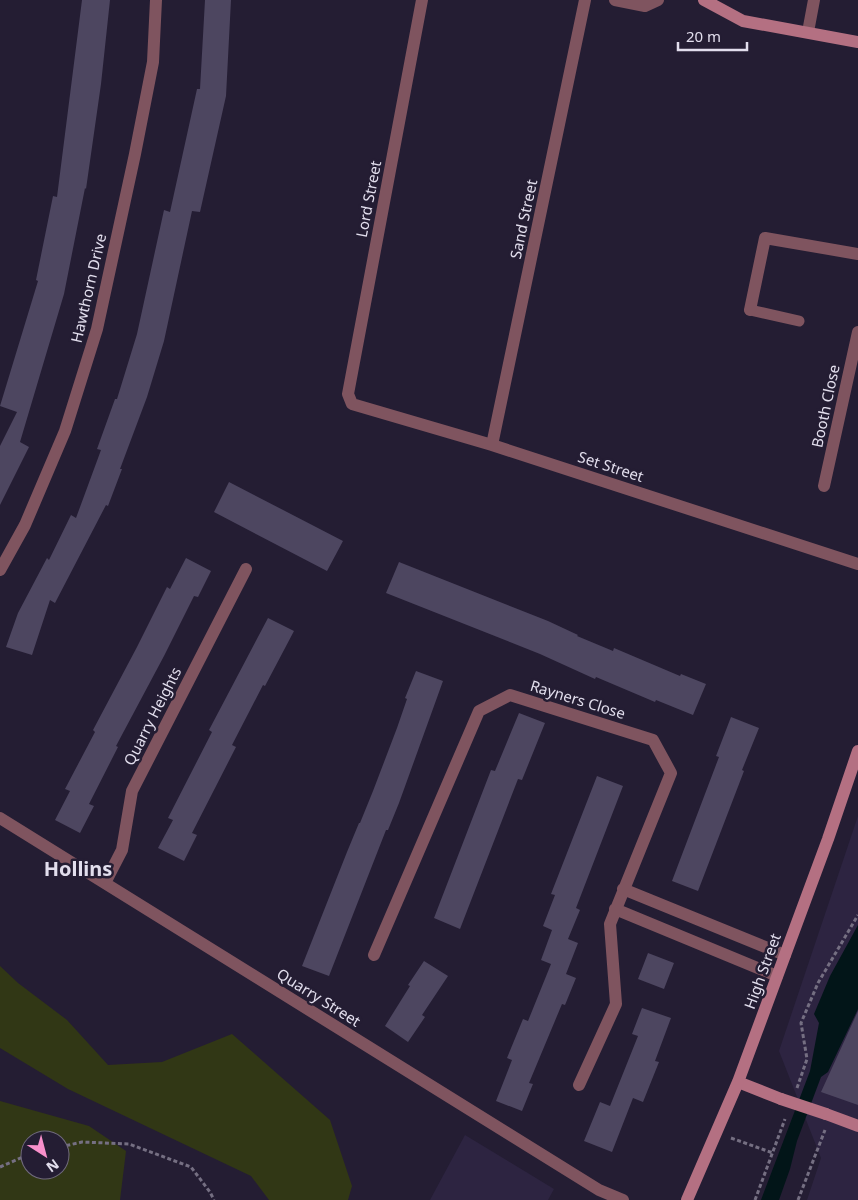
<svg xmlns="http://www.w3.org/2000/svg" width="858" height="1200" font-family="'Noto Sans',sans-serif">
<rect width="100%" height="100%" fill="#241d33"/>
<path fill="#2d2441" d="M 858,816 L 858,1200 L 807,1200 L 821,1158 L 779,1051 Z
M 465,1135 L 554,1189 L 548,1200 L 430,1200 Z"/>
<path fill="#313715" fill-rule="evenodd" d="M 0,966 L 18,983 L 67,1020 L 108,1065 L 162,1062 L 232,1034 L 330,1120 L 352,1186 L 348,1200 L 269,1200 L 251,1176 L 68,1089 L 0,1048 Z
M 0,1101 L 89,1126 L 126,1151 L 120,1200 L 0,1200 ZM 30,1140 L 60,1140 L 60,1170 L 30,1170 Z"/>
<path fill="#021518" d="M 858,925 L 858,1009 L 828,1072 L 821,1077 L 797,1141 L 790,1169 L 779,1200 L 761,1200 L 810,1071 L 819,1023 L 814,1014 L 830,976 Z"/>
<path fill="#4d4660" d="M 82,0 L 110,0 L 101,84 L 86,189 L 85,188 L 64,294 L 20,442 L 29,447 L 0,505 L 0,446 L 17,412 L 0,406 L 38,281 L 36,280 L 53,196 L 57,197 Z
M 205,0 L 231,0 L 226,96 L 200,212 L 192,211 L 164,341 L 147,397 L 120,469 L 122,469 L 108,506 L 106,505 L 55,603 L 50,600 L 32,655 L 6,647 L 18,613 L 47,558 L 49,560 L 71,515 L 76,518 L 101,450 L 97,449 L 115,399 L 117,399 L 137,334 L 164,210 L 170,212 L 197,89 L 200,89 Z
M 229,482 L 343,541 L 327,571 L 214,512 Z
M 186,558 L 211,571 L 198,597 L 194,596 L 164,656 L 116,746 L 118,747 L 89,804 L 94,806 L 80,833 L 55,820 L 70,791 L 65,789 L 95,732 L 93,730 L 137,647 L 167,587 L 170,589 Z
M 399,562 L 548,621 L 578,635 L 577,636 L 613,651 L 614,648 L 680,676 L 681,674 L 706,684 L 693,715 L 656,700 L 655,702 L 596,677 L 595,679 L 540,654 L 386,593 Z
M 268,618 L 294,631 L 265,686 L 263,685 L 232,745 L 236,747 L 192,833 L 197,835 L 184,861 L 158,848 L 173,820 L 168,818 L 212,732 L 209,730 Z
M 416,671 L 443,681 L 399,803 L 388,830 L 386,830 L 329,976 L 302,966 L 347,852 L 359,823 L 360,823 L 373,791 L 397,728 L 407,699 L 405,698 Z
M 519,713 L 545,723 L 522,780 L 518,779 L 460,929 L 434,918 L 491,770 L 495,771 Z
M 731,717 L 759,728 L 742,770 L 744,771 L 698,891 L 672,881 L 719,757 L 716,756 Z
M 597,776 L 623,786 L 576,908 L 580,910 L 568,939 L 578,943 L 566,974 L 576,978 L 565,1005 L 562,1004 L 529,1083 L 533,1084 L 522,1111 L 496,1101 L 512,1060 L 507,1058 L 523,1019 L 528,1021 L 551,964 L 541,960 L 552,930 L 543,926 L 555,895 L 551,894 Z
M 648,953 L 674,963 L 664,989 L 638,979 Z
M 424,961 L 448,976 L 422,1015 L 425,1017 L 408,1042 L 385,1026 L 410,986 L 408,985 Z
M 642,1008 L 671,1018 L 655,1061 L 659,1062 L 643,1102 L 633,1098 L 612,1152 L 584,1141 L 600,1102 L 610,1106 L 638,1036 L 632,1034 Z
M 858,1011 L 858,1105 L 821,1092 Z"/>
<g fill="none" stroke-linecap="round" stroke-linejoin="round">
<path stroke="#756f82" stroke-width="3" stroke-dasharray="4 2.5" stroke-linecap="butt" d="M 797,1088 L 807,1059 L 801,1023 L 818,983 L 858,915
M 731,1138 L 773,1153
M 60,1147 L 82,1142 L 129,1144 L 191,1167 L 210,1192 L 214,1200
M 0,1167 L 30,1154
M 755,1200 L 785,1119
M 798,1200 L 825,1130"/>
<path stroke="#7f545f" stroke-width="11" d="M 750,310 L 799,321"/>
<path stroke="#7f545f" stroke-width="12" d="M 422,0 L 348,394 L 352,404 L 492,445 L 858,564
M 615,0 L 645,6 L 658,0
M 808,32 L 814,0
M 750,310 L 765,238 L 858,254
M 492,445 L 585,0
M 824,486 L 858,332
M 0,570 L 25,525 L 65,431 L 97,329 L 135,154 L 153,62 L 156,0
M 0,818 L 599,1190 L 623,1200
M 105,883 L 122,850 L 132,791 L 246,569
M 623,889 L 785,955
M 615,909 L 777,976
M 374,955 L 479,711 L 510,695 L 653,740 L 671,773 L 610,924 L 616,1004 L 579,1085"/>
<path stroke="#b47082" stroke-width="12" d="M 704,0 L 743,21 L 858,42
M 738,1082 L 781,1099
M 826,1114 L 858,1126
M 687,1200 L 738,1082 L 828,839 L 858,751"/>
<path stroke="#b47082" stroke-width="12" d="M 781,1099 L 826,1114"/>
</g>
<g text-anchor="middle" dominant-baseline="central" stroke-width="5" stroke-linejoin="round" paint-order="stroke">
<g font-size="15" fill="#e2deed" stroke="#241d33">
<text transform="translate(368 199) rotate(-79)">Lord Street</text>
<text transform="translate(523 219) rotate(-78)">Sand Street</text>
<text transform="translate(88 288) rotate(-77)">Hawthorn Drive</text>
<text transform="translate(825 406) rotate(-78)">Booth Close</text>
<text transform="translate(611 466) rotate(18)">Set Street</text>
<text transform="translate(578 699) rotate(17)">Rayners Close</text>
<text transform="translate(152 716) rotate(-63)">Quarry Heights</text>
<text transform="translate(762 971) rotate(-70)">High Street</text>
<text transform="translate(319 997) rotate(32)">Quarry Street</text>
</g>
<g font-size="20" font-weight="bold" fill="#e2deed" stroke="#241d33">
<text x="78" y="868">Hollins</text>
</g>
</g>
<g transform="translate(45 1155) rotate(144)"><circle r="24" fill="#241d33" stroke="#706a7d"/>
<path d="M0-4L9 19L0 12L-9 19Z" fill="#f890cb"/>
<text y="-8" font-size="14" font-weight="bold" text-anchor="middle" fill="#e2deed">N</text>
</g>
<path d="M678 42v8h69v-8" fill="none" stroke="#e2deed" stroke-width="2.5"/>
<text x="686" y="42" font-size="15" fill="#e2deed" stroke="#241d33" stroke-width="4" paint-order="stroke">20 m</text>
</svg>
